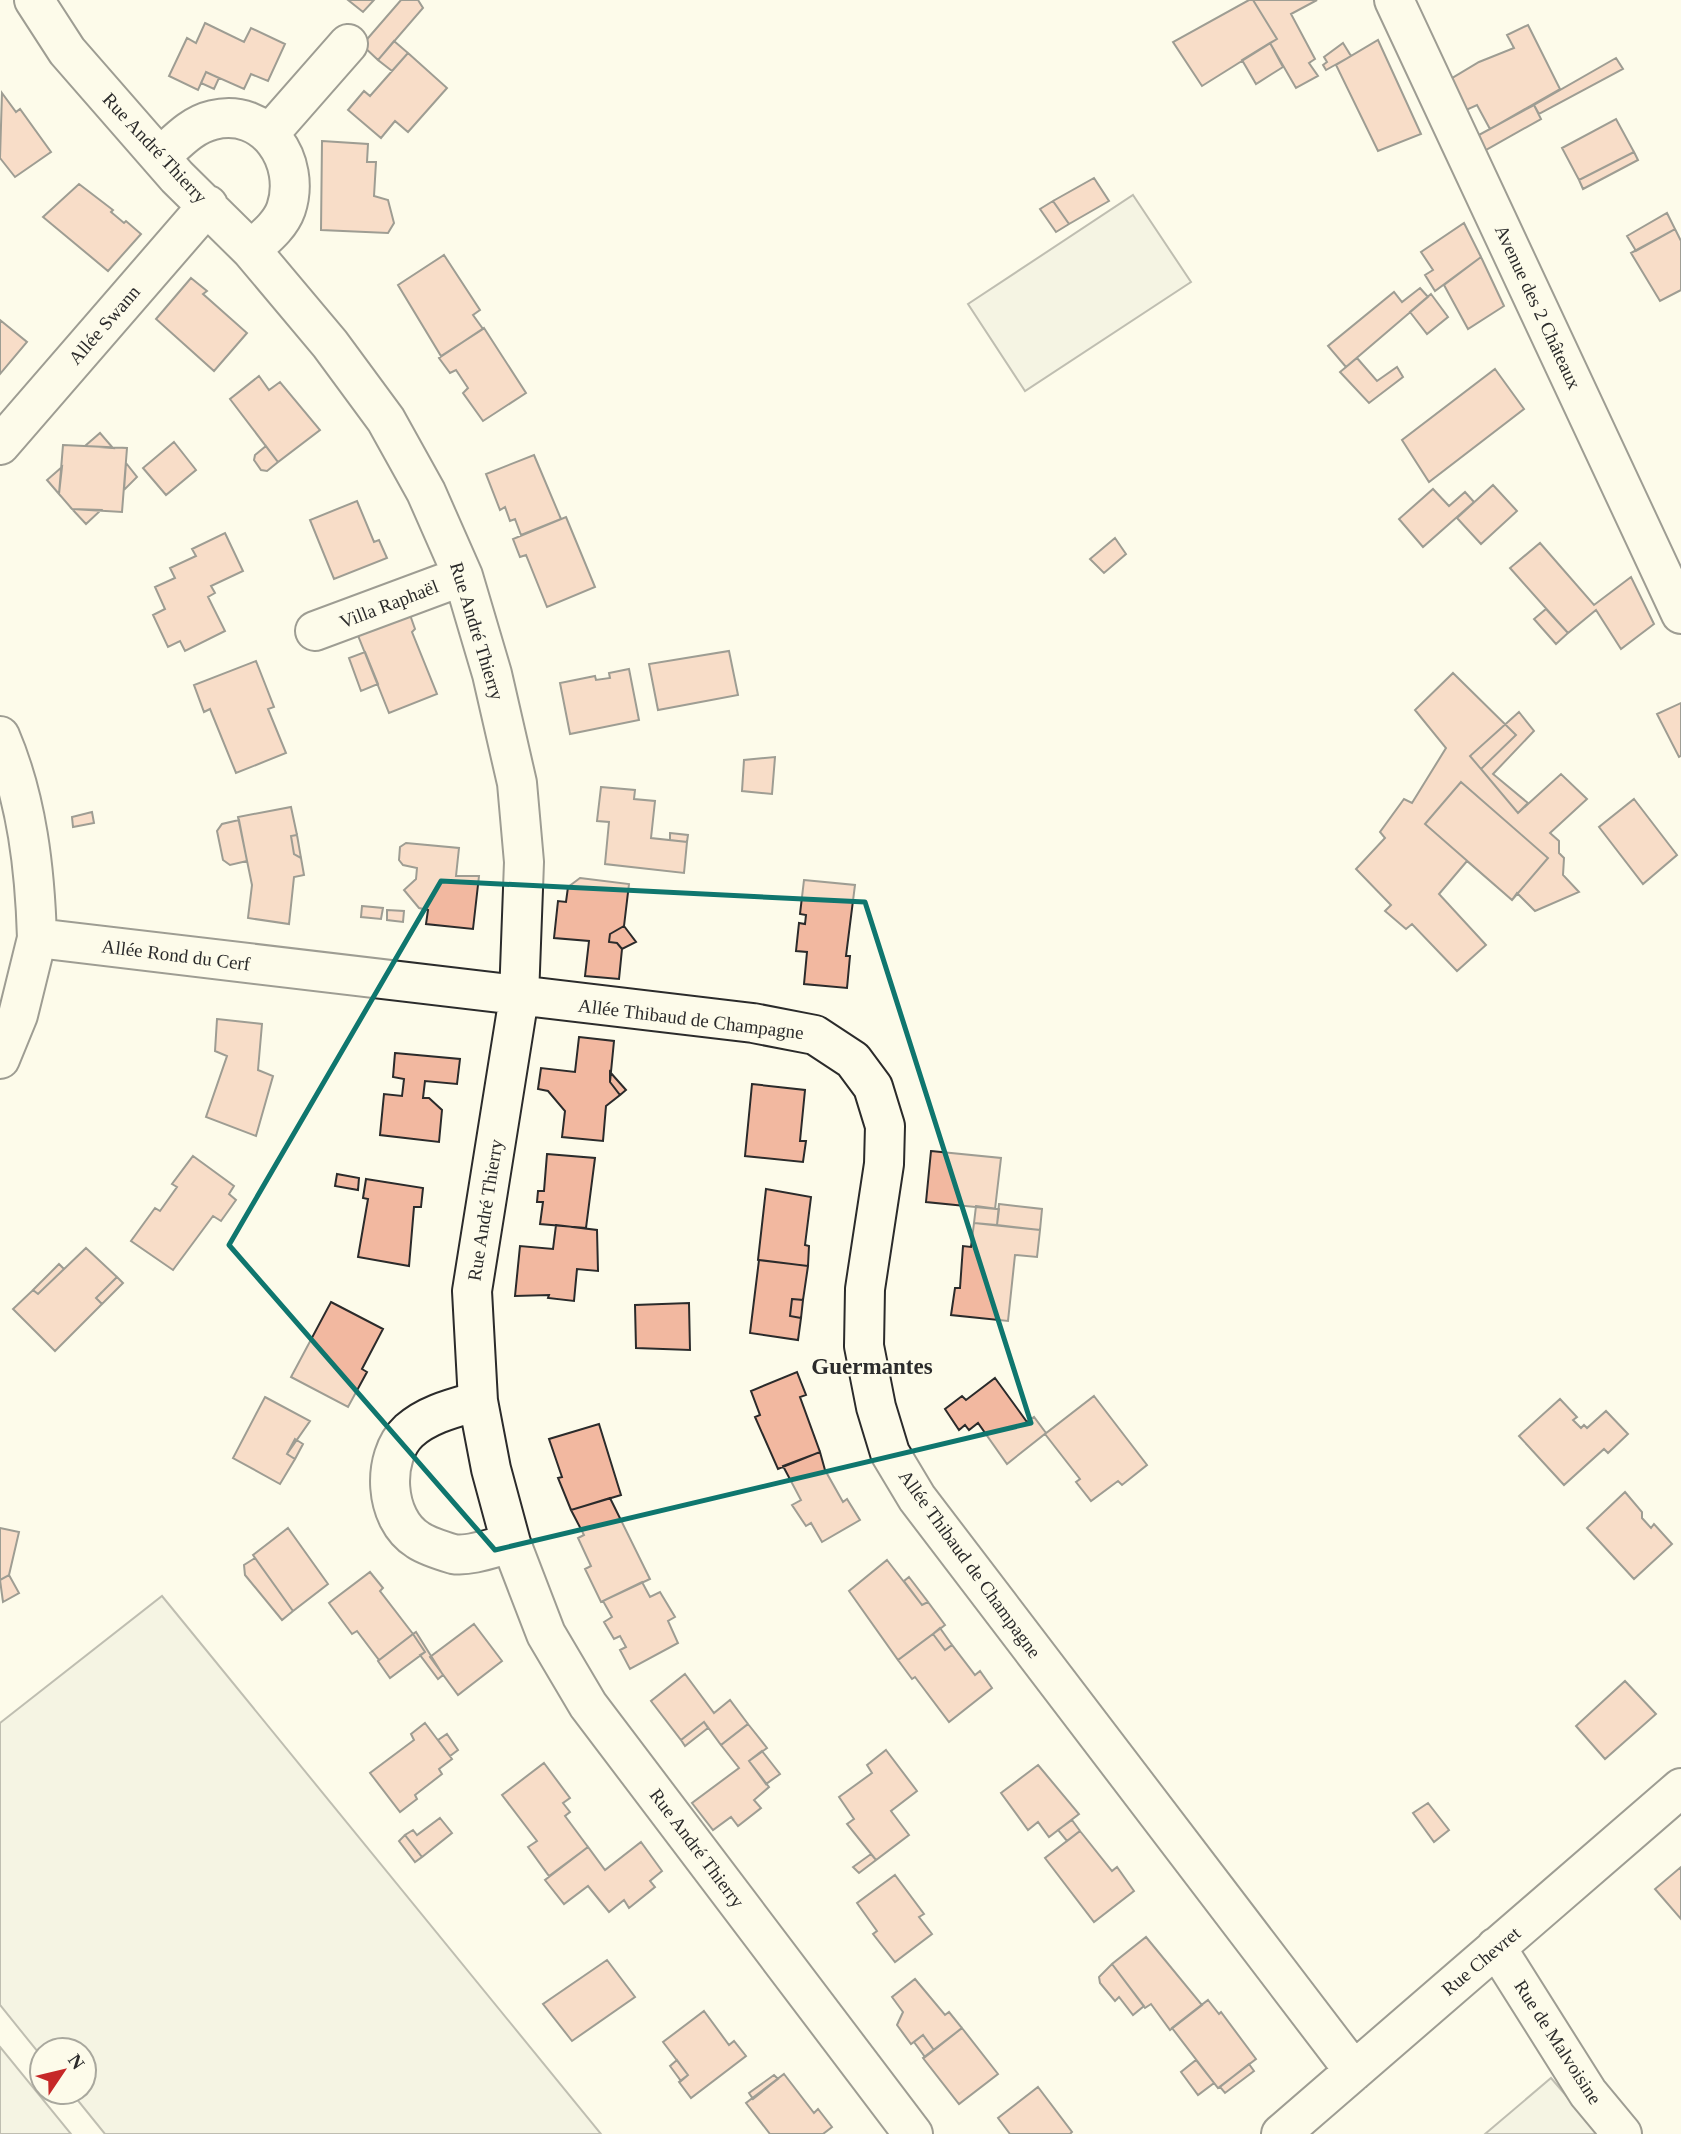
<svg xmlns="http://www.w3.org/2000/svg" width="1681" height="2134" font-family="Georgia,serif">
<rect width="100%" height="100%" fill="#fdfbea"/>
<path fill="#ecebdb" stroke="#74746e" stroke-width="2" d="M 1133,195 L 1191,282 L 1025,391 L 968,304 Z
M 162,1596 L 601,2134 L 105,2134 L 71,2092 L 84,2092 L 84,2050 L 42,2050 L 42,2057 L 0,2005 L 0,1723 Z
M 0,2047 L 71,2134 L 0,2134 Z
M 1551,2078 L 1599,2134 L 1485,2134 Z"/>
<path fill="#f2b8a0" stroke="#2b2b2b" stroke-width="2" d="M 348,0 L 374,0 L 363,12 Z
M 401,0 L 418,0 L 423,8 L 378,60 L 362,45 Z
M 1249,0 L 1253,0 L 1277,39 L 1202,86 L 1173,42 Z
M 1253,0 L 1317,0 L 1291,14 L 1315,59 L 1309,63 L 1318,76 L 1296,88 L 1270,43 L 1277,39 Z
M 205,23 L 244,42 L 251,28 L 285,44 L 268,81 L 251,74 L 244,89 L 206,72 L 198,90 L 169,76 L 187,38 L 196,43 Z
M 1528,25 L 1560,89 L 1490,129 L 1477,105 L 1464,111 L 1449,80 L 1479,62 L 1514,48 L 1507,35 Z
M 1378,40 L 1421,134 L 1378,151 L 1336,65 Z
M 394,41 L 408,53 L 392,71 L 378,60 Z
M 1270,43 L 1283,67 L 1256,84 L 1242,60 Z
M 1343,43 L 1351,56 L 1326,70 L 1323,65 L 1327,62 L 1324,57 Z
M 408,53 L 447,88 L 408,132 L 395,121 L 381,138 L 348,110 L 364,91 L 370,96 Z
M 1616,58 L 1623,69 L 1539,114 L 1534,105 Z
M 206,72 L 219,78 L 214,89 L 201,83 Z
M 2,93 L 16,112 L 20,109 L 51,152 L 15,177 L 0,158 Z
M 1534,105 L 1541,119 L 1484,151 L 1477,136 Z
M 1616,119 L 1634,152 L 1579,180 L 1562,148 Z
M 322,141 L 368,144 L 367,162 L 376,162 L 374,196 L 388,200 L 394,223 L 388,233 L 321,230 Z
M 1634,152 L 1638,160 L 1583,189 L 1579,180 Z
M 1094,178 L 1109,201 L 1069,224 L 1053,201 Z
M 79,184 L 113,210 L 111,212 L 124,223 L 126,221 L 141,234 L 108,271 L 43,217 Z
M 1053,201 L 1069,224 L 1056,232 L 1040,209 Z
M 1667,213 L 1675,229 L 1636,251 L 1627,236 Z
M 1464,223 L 1481,257 L 1435,291 L 1425,275 L 1433,270 L 1421,252 Z
M 1675,229 L 1681,241 L 1681,290 L 1660,301 L 1631,253 Z
M 444,255 L 480,310 L 473,315 L 483,329 L 441,356 L 398,285 Z
M 1481,257 L 1504,306 L 1468,329 L 1444,285 Z
M 191,278 L 207,291 L 203,294 L 247,333 L 214,371 L 156,319 Z
M 1420,288 L 1428,297 L 1346,367 L 1328,346 L 1394,292 L 1402,302 Z
M 1431,294 L 1448,317 L 1427,334 L 1410,312 Z
M 0,320 L 27,342 L 0,374 Z
M 484,328 L 526,393 L 483,421 L 463,393 L 468,388 L 456,370 L 450,373 L 439,358 Z
M 1357,358 L 1377,381 L 1397,367 L 1403,377 L 1369,403 L 1340,372 Z
M 1495,369 L 1524,409 L 1429,482 L 1402,440 Z
M 259,376 L 269,390 L 280,382 L 320,430 L 278,462 L 230,399 Z
M 100,433 L 113,448 L 85,446 Z
M 174,442 L 196,470 L 166,495 L 143,468 Z
M 63,445 L 127,448 L 122,512 L 72,509 L 59,494 Z
M 266,446 L 278,462 L 267,471 L 261,470 L 254,460 L 255,455 Z
M 534,455 L 561,519 L 521,535 L 515,519 L 510,521 L 505,507 L 500,510 L 486,474 Z
M 126,463 L 137,477 L 124,490 Z
M 62,467 L 59,494 L 47,480 Z
M 1493,485 L 1517,511 L 1481,544 L 1457,518 Z
M 1433,489 L 1449,506 L 1465,492 L 1474,502 L 1423,547 L 1399,519 Z
M 357,501 L 374,542 L 379,540 L 387,558 L 334,579 L 310,520 Z
M 72,509 L 101,510 L 86,524 Z
M 566,517 L 595,587 L 547,607 L 526,555 L 520,557 L 513,539 Z
M 225,533 L 243,571 L 211,586 L 215,593 L 208,597 L 225,631 L 185,651 L 180,641 L 168,647 L 153,615 L 165,609 L 155,587 L 175,578 L 170,568 L 196,556 L 192,549 Z
M 1115,538 L 1126,554 L 1104,573 L 1090,559 Z
M 1540,543 L 1594,605 L 1631,577 L 1654,624 L 1621,649 L 1596,610 L 1568,633 L 1510,568 Z
M 1546,609 L 1568,633 L 1556,644 L 1534,619 Z
M 409,612 L 415,629 L 412,632 L 437,694 L 389,713 L 357,633 Z
M 729,651 L 738,695 L 658,710 L 649,664 Z
M 365,652 L 378,684 L 361,691 L 349,658 Z
M 256,661 L 274,707 L 268,709 L 286,753 L 236,773 L 210,709 L 204,712 L 194,685 Z
M 629,669 L 639,720 L 570,734 L 560,683 L 595,676 L 596,680 L 610,678 L 609,673 Z
M 1453,673 L 1516,735 L 1481,769 L 1518,813 L 1561,774 L 1587,799 L 1550,833 L 1559,841 L 1559,853 L 1564,858 L 1563,875 L 1579,892 L 1535,911 L 1517,893 L 1512,900 L 1467,861 L 1439,894 L 1486,945 L 1457,971 L 1412,924 L 1406,929 L 1385,911 L 1391,905 L 1356,869 L 1385,838 L 1380,832 L 1404,799 L 1412,803 L 1446,748 L 1415,710 Z
M 1681,703 L 1681,756 L 1679,757 L 1657,714 Z
M 1519,712 L 1534,731 L 1493,774 L 1528,803 L 1518,813 L 1470,756 Z
M 775,757 L 772,794 L 742,791 L 744,760 Z
M 1461,782 L 1548,858 L 1512,900 L 1425,824 Z
M 601,787 L 635,790 L 634,799 L 655,801 L 651,838 L 687,842 L 684,873 L 605,864 L 609,822 L 597,821 Z
M 1634,799 L 1677,855 L 1643,884 L 1599,827 Z
M 291,807 L 297,835 L 291,836 L 294,854 L 301,858 L 304,875 L 294,877 L 289,924 L 248,918 L 252,885 L 238,817 Z
M 92,812 L 94,823 L 73,827 L 72,817 Z
M 239,820 L 247,861 L 230,865 L 223,860 L 217,831 L 222,824 Z
M 670,833 L 688,835 L 687,842 L 670,840 Z
M 297,835 L 301,858 L 294,854 L 291,836 Z
M 406,843 L 459,848 L 456,876 L 479,876 L 473,929 L 426,924 L 428,910 L 419,908 L 404,890 L 416,879 L 417,868 L 403,865 L 399,860 L 400,847 Z
M 580,878 L 629,884 L 624,926 L 610,934 L 609,942 L 617,943 L 622,949 L 619,979 L 585,976 L 589,941 L 554,938 L 558,901 L 566,902 L 568,887 Z
M 804,880 L 855,885 L 846,956 L 850,956 L 847,988 L 804,984 L 807,952 L 796,951 L 799,923 L 805,924 L 806,915 L 800,914 Z
M 362,906 L 383,908 L 381,919 L 361,917 Z
M 387,910 L 404,911 L 403,922 L 387,920 Z
M 624,926 L 636,942 L 622,949 L 617,943 L 609,942 L 610,934 Z
M 217,1019 L 262,1024 L 258,1070 L 273,1076 L 256,1136 L 206,1117 L 227,1056 L 215,1051 Z
M 579,1037 L 614,1041 L 610,1082 L 620,1095 L 606,1106 L 603,1141 L 562,1137 L 565,1111 L 548,1091 L 538,1089 L 541,1068 L 575,1072 Z
M 395,1053 L 460,1059 L 457,1084 L 425,1081 L 423,1098 L 429,1098 L 442,1110 L 439,1142 L 380,1135 L 384,1094 L 402,1096 L 404,1079 L 393,1077 Z
M 610,1072 L 626,1090 L 620,1095 L 610,1082 Z
M 752,1084 L 805,1090 L 800,1141 L 806,1141 L 803,1162 L 745,1156 Z
M 931,1151 L 1001,1158 L 995,1209 L 926,1202 Z
M 547,1154 L 595,1158 L 586,1228 L 540,1224 L 543,1202 L 537,1202 L 538,1191 L 544,1191 Z
M 193,1156 L 234,1186 L 229,1194 L 236,1200 L 221,1221 L 213,1216 L 173,1270 L 131,1241 L 155,1208 L 160,1211 L 177,1187 L 172,1184 Z
M 337,1174 L 359,1178 L 358,1190 L 335,1186 Z
M 366,1179 L 423,1188 L 421,1207 L 414,1207 L 409,1266 L 358,1257 L 368,1199 L 363,1198 Z
M 766,1189 L 811,1197 L 805,1245 L 809,1246 L 808,1266 L 758,1260 Z
M 999,1204 L 1042,1209 L 1040,1230 L 997,1225 Z
M 976,1206 L 999,1209 L 997,1225 L 974,1223 Z
M 974,1223 L 1040,1230 L 1037,1257 L 1015,1255 L 1008,1321 L 951,1315 L 955,1288 L 960,1288 L 963,1246 L 971,1247 Z
M 556,1225 L 597,1230 L 598,1271 L 577,1269 L 574,1301 L 548,1298 L 549,1295 L 515,1296 L 520,1246 L 553,1249 Z
M 86,1248 L 117,1277 L 96,1298 L 102,1304 L 55,1351 L 13,1309 L 33,1290 L 38,1294 Z
M 759,1260 L 808,1266 L 803,1300 L 792,1299 L 790,1316 L 801,1318 L 798,1340 L 750,1333 Z
M 59,1264 L 64,1269 L 38,1294 L 33,1290 Z
M 117,1277 L 123,1283 L 102,1304 L 96,1298 Z
M 792,1299 L 803,1300 L 801,1318 L 790,1316 Z
M 331,1302 L 383,1329 L 362,1369 L 367,1372 L 348,1407 L 291,1377 Z
M 689,1303 L 690,1350 L 636,1348 L 635,1305 Z
M 797,1372 L 806,1395 L 800,1397 L 820,1452 L 778,1469 L 755,1417 L 760,1415 L 751,1391 Z
M 995,1378 L 1027,1422 L 1034,1417 L 1046,1433 L 1007,1464 L 978,1423 L 969,1430 L 965,1425 L 959,1430 L 945,1409 L 962,1396 L 966,1400 Z
M 1094,1396 L 1147,1465 L 1122,1485 L 1118,1481 L 1091,1501 L 1076,1482 L 1080,1479 L 1045,1434 Z
M 265,1397 L 310,1421 L 287,1454 L 295,1459 L 280,1484 L 233,1458 Z
M 1560,1399 L 1577,1417 L 1573,1420 L 1581,1428 L 1584,1425 L 1587,1428 L 1606,1411 L 1628,1434 L 1608,1453 L 1604,1449 L 1564,1485 L 1519,1436 Z
M 599,1424 L 621,1495 L 571,1510 L 558,1478 L 562,1477 L 549,1439 Z
M 295,1439 L 303,1444 L 295,1459 L 287,1454 Z
M 820,1452 L 825,1470 L 843,1502 L 847,1499 L 860,1520 L 822,1542 L 811,1523 L 806,1526 L 792,1505 L 801,1500 L 783,1466 Z
M 1625,1492 L 1642,1512 L 1642,1518 L 1651,1528 L 1654,1524 L 1672,1544 L 1634,1579 L 1587,1528 Z
M 610,1498 L 650,1579 L 601,1602 L 585,1569 L 591,1566 L 578,1538 L 584,1535 L 571,1510 Z
M 0,1528 L 19,1532 L 9,1575 L 0,1580 Z
M 288,1528 L 328,1584 L 293,1611 L 253,1555 Z
M 255,1558 L 293,1611 L 282,1620 L 245,1575 L 244,1565 Z
M 887,1560 L 922,1605 L 928,1602 L 945,1625 L 898,1660 L 849,1591 Z
M 370,1572 L 383,1588 L 380,1591 L 413,1634 L 379,1660 L 357,1631 L 352,1634 L 329,1603 Z
M 9,1575 L 19,1593 L 3,1602 L 0,1580 Z
M 909,1577 L 928,1602 L 922,1605 L 904,1581 Z
M 642,1582 L 650,1597 L 660,1592 L 675,1617 L 668,1621 L 678,1643 L 630,1669 L 620,1650 L 626,1647 L 620,1636 L 614,1639 L 604,1622 L 612,1617 L 603,1601 Z
M 474,1624 L 502,1661 L 458,1695 L 430,1657 Z
M 940,1628 L 952,1645 L 945,1650 L 933,1634 Z
M 416,1632 L 443,1675 L 438,1679 L 420,1655 L 425,1652 L 413,1634 Z
M 413,1634 L 425,1652 L 390,1678 L 378,1661 Z
M 933,1634 L 945,1650 L 952,1645 L 975,1675 L 980,1671 L 992,1688 L 949,1722 L 915,1677 L 912,1679 L 898,1660 Z
M 685,1674 L 714,1713 L 730,1700 L 748,1724 L 721,1745 L 704,1722 L 681,1740 L 651,1701 Z
M 1625,1681 L 1656,1714 L 1605,1759 L 1576,1726 Z
M 704,1722 L 708,1728 L 685,1746 L 681,1740 Z
M 425,1723 L 452,1759 L 439,1769 L 442,1774 L 415,1795 L 417,1799 L 400,1812 L 370,1773 L 414,1740 L 411,1734 Z
M 748,1724 L 767,1748 L 749,1761 L 769,1787 L 754,1800 L 761,1808 L 738,1826 L 731,1817 L 713,1830 L 692,1803 L 739,1768 L 721,1745 Z
M 447,1734 L 458,1750 L 450,1756 L 438,1740 Z
M 886,1750 L 917,1791 L 891,1811 L 909,1835 L 876,1860 L 847,1824 L 854,1819 L 839,1797 L 872,1773 L 867,1765 Z
M 762,1751 L 780,1774 L 766,1784 L 749,1761 Z
M 544,1763 L 570,1798 L 563,1803 L 570,1812 L 565,1816 L 588,1847 L 549,1876 L 528,1847 L 537,1841 L 502,1795 Z
M 1038,1765 L 1079,1814 L 1049,1837 L 1038,1822 L 1028,1830 L 1001,1793 Z
M 1428,1803 L 1449,1830 L 1434,1842 L 1413,1813 Z
M 440,1818 L 452,1833 L 422,1857 L 405,1835 L 413,1830 L 417,1835 Z
M 1072,1820 L 1080,1831 L 1067,1841 L 1058,1830 Z
M 1080,1831 L 1112,1871 L 1117,1867 L 1134,1891 L 1094,1922 L 1045,1858 Z
M 405,1835 L 422,1857 L 415,1862 L 399,1841 Z
M 641,1842 L 662,1871 L 650,1881 L 655,1887 L 629,1908 L 624,1900 L 609,1912 L 588,1886 L 564,1904 L 545,1880 L 588,1847 L 605,1870 Z
M 871,1854 L 876,1860 L 859,1873 L 853,1867 Z
M 1681,1867 L 1681,1919 L 1655,1889 Z
M 895,1875 L 924,1914 L 919,1917 L 932,1934 L 895,1962 L 873,1934 L 877,1931 L 857,1903 Z
M 1146,1937 L 1202,2005 L 1170,2030 L 1151,2004 L 1145,2008 L 1112,1964 Z
M 607,1960 L 635,1997 L 572,2041 L 543,2004 Z
M 1112,1964 L 1144,2006 L 1133,2015 L 1119,1997 L 1115,2001 L 1100,1983 L 1099,1977 Z
M 915,1979 L 945,2015 L 949,2012 L 962,2028 L 934,2050 L 923,2035 L 911,2044 L 897,2025 L 903,2012 L 892,1997 Z
M 1208,2000 L 1219,2014 L 1221,2012 L 1256,2059 L 1218,2088 L 1172,2028 Z
M 704,2011 L 729,2045 L 734,2041 L 746,2056 L 691,2098 L 679,2082 L 688,2075 L 663,2042 Z
M 962,2028 L 998,2074 L 959,2104 L 923,2058 Z
M 923,2035 L 934,2050 L 925,2057 L 914,2042 Z
M 677,2060 L 688,2075 L 681,2081 L 670,2066 Z
M 1196,2060 L 1214,2083 L 1198,2095 L 1181,2072 Z
M 1249,2064 L 1254,2071 L 1225,2093 L 1220,2087 Z
M 784,2074 L 814,2113 L 818,2109 L 832,2127 L 823,2134 L 770,2134 L 746,2103 Z
M 774,2075 L 778,2079 L 753,2099 L 749,2093 Z
M 1038,2087 L 1072,2132 L 1070,2134 L 1010,2134 L 998,2118 Z"/>
<g fill="none" stroke-linecap="round" stroke-linejoin="round">
<defs>
<path id="minor" d="M 34,0 L 67,51 L 177,177 L 251,250 L 330,344 L 386,420 L 426,492 L 463,576 L 492,674 L 517,783 L 524,862 L 519,997 L 472,1291 L 478,1401 L 491,1469 L 511,1543 L 546,1634 L 588,1705 L 913,2134
M 269,134 L 348,44
M 160,157 C 176,143 191,125 213,120 C 265,107 302,161 286,209 C 280,226 264,238 251,250
M 0,445 L 208,205
M 315,631 L 463,576
M 0,736 C 27,799 35,870 37,938 L 753,1023 L 815,1035 L 853,1060 L 873,1087 L 885,1126 L 884,1164 L 865,1289 L 864,1346 L 876,1407 L 890,1453 L 917,1498 L 1354,2071
M 0,1059 L 18,1015 L 37,938
M 478,1401 C 454,1408 428,1414 409,1431 C 381,1457 384,1519 418,1540 C 427,1546 443,1551 453,1554 C 469,1557 495,1547 511,1543
M 1496,1947 L 1588,2093 L 1622,2134
M 1281,2134 L 1681,1788"/>
<path id="major" d="M 1394,0 L 1681,614"/>
</defs>
<use href="#minor" stroke="#2b2b2b" stroke-width="42"/>
<use href="#major" stroke="#2b2b2b" stroke-width="42"/>
<use href="#minor" stroke="#fdfbea" stroke-width="38"/>
<use href="#major" stroke="#fdfbea" stroke-width="38"/>
</g>
<path d="M0 0H1681V2134H0ZM 441,881 L 865,902 L 1031,1423 L 495,1550 L 229,1245 Z" fill="#fdfbea" fill-opacity=".55" fill-rule="evenodd"/>
<path fill="none" stroke="#0f766e" stroke-width="5" stroke-linejoin="round" d="M 441,881 L 865,902 L 1031,1423 L 495,1550 L 229,1245 Z"/>
<g text-anchor="middle" dominant-baseline="central" stroke-width="5" stroke-linejoin="round" paint-order="stroke">
<g font-size="19" fill="#2b2b2b" stroke="#fdfbea">
<text transform="translate(155 148) rotate(47)">Rue André Thierry</text>
<text transform="translate(1538 307) rotate(65)">Avenue des 2 Châteaux</text>
<text transform="translate(104 325) rotate(-49)">Allée Swann</text>
<text transform="translate(389 604) rotate(-21)">Villa Raphaël</text>
<text transform="translate(477 631) rotate(73)">Rue André Thierry</text>
<text transform="translate(176 955) rotate(7)">Allée Rond du Cerf</text>
<text transform="translate(691 1019) rotate(7)">Allée Thibaud de Champagne</text>
<text transform="translate(485 1210) rotate(-81)">Rue André Thierry</text>
<text transform="translate(970 1564) rotate(54)">Allée Thibaud de Champagne</text>
<text transform="translate(697 1848) rotate(53)">Rue André Thierry</text>
<text transform="translate(1481 1961) rotate(-40)">Rue Chevret</text>
<text transform="translate(1558 2042) rotate(57)">Rue de Malvoisine</text>
</g>
<g font-size="23" font-weight="bold" fill="#2b2b2b" stroke="#fdfbea">
<text x="872" y="1366">Guermantes</text>
</g>
</g>
<g transform="translate(63 2071) rotate(55)"><circle r="33" fill="#fdfbea" stroke="#a9a89e" stroke-width="2"/>
<path d="M0-5L12 26L0 18L-12 26Z" fill="#c62828"/>
<text y="-10" font-size="19" font-weight="bold" text-anchor="middle" fill="#2b2b2b">N</text>
</g>
</svg>
